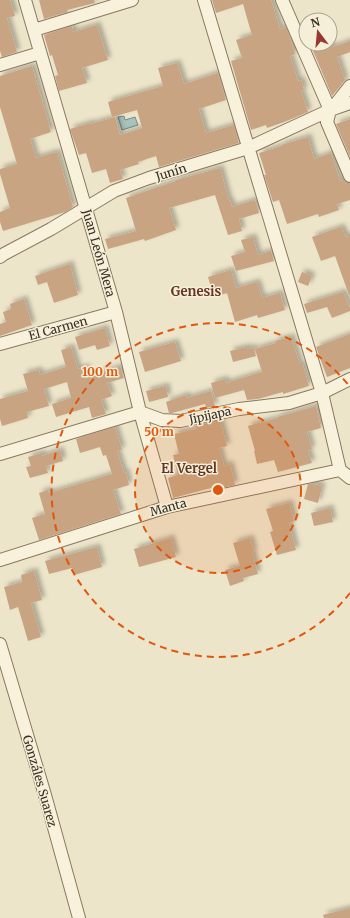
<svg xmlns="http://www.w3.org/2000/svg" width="350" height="918" font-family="Merriweather,serif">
<defs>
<filter id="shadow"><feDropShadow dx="3.5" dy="-3.5" stdDeviation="2" flood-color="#0004"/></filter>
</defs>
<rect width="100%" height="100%" fill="#ede5ca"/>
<path fill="#aac2bc" stroke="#71908a" d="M 124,116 L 125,120 L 135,117 L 138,125 L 122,130 L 118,117 Z"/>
<path fill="#c9a482" filter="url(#shadow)" d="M 0,0 L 10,0 L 15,16 L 7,18 L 17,52 L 2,57 L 0,51 Z
M 39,0 L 94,0 L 95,3 L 67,10 L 68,12 L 44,19 Z
M 212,0 L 271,0 L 280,29 L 286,27 L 289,35 L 295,54 L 290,56 L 298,81 L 301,80 L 304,90 L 301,91 L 308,112 L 294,118 L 284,122 L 267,128 L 266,125 L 251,130 L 231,61 L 242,58 L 236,40 L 252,35 L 249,25 L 243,4 L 216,13 Z
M 97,25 L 108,60 L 82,68 L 87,83 L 59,91 L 55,76 L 58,75 L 52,55 L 50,56 L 44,35 L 72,26 L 73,32 Z
M 350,41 L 350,52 L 337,57 L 345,80 L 332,96 L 317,60 L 313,51 L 332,45 L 333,47 Z
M 177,63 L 184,84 L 218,73 L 226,100 L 199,109 L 201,116 L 206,133 L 234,125 L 239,143 L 159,167 L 156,156 L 138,162 L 139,164 L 120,170 L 123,179 L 110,183 L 106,169 L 92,173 L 86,153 L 79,155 L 70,129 L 90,123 L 91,124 L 115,117 L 120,135 L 142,128 L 137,110 L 112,117 L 108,102 L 163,86 L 158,68 Z
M 32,66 L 51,132 L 30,139 L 36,158 L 57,152 L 73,207 L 65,212 L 3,231 L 0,222 L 0,212 L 10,208 L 0,174 L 0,169 L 17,164 L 0,107 L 0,76 Z
M 350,119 L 350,157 L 336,124 Z
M 308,137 L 314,159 L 331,153 L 340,181 L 344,180 L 346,182 L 350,183 L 350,200 L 337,204 L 339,210 L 319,217 L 318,214 L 287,224 L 279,200 L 273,202 L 264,175 L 266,175 L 259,153 L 282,146 L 281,145 Z
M 220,168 L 229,201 L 230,200 L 232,207 L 255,200 L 259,213 L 239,219 L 242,231 L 228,235 L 215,195 L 169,208 L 176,230 L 145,241 L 144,239 L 108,249 L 105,239 L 136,231 L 126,198 L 176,181 L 176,180 Z
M 341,227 L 346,237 L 350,236 L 350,295 L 349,295 L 335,256 L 321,261 L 312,237 Z
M 253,237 L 258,255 L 271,251 L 274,261 L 236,271 L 231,256 L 245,252 L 241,240 Z
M 70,264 L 78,295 L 54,303 L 47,282 L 38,285 L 35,276 Z
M 231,270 L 236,288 L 257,282 L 262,298 L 280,293 L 285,310 L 258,318 L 257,315 L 235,322 L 227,293 L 214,297 L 208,277 Z
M 302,272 L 312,276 L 308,286 L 298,282 Z
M 343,292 L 350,308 L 350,311 L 332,318 L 327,307 L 307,313 L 304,304 Z
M 24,299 L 32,325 L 0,336 L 0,324 L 6,322 L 3,312 L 11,309 L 10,304 Z
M 105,328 L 110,346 L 97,350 L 95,345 L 79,350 L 75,337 Z
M 350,334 L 350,368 L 327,377 L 316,347 Z
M 291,337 L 300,365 L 303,365 L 309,386 L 283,394 L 283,392 L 258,399 L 247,400 L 244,390 L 215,398 L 211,383 L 225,379 L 226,383 L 262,372 L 255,349 L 276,343 L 275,341 Z
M 175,342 L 181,361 L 145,372 L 139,352 Z
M 71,347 L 78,369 L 86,367 L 89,376 L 120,367 L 124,378 L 107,383 L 112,396 L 101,400 L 106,414 L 92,418 L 89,407 L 56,417 L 52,404 L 71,398 L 67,382 L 44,389 L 49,406 L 27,412 L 28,418 L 2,426 L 0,419 L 0,399 L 28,391 L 23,374 L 39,370 L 40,375 L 66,367 L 61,350 Z
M 247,347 L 247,349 L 253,347 L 256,356 L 233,362 L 230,351 Z
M 166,386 L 168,397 L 149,402 L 146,391 Z
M 211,391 L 215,406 L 206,408 L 205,404 L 172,413 L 169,413 L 166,402 L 186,395 L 187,398 Z
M 316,406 L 321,428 L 307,432 L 312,449 L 308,451 L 312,463 L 278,472 L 274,460 L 257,464 L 254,451 L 255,451 L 248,426 L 278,418 L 277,417 Z
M 220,420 L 227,446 L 219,448 L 224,466 L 230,464 L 235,485 L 212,490 L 211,488 L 173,498 L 168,478 L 178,475 L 173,455 L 179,454 L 174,434 L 196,429 L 195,426 Z
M 115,427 L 122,450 L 117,451 L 124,473 L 126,472 L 129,485 L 113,490 L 121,514 L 39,540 L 32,518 L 45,514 L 39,493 L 48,490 L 49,493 L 112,474 L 106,455 L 103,456 L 100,447 L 80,453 L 76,439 Z
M 60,450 L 63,461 L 46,466 L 48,473 L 30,478 L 26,467 L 31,466 L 28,457 L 42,453 L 42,456 Z
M 308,484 L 313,484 L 322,486 L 318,503 L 304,499 Z
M 289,503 L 294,521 L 289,523 L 296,550 L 277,555 L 270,532 L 273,531 L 266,509 Z
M 330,508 L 333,522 L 314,526 L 311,513 Z
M 171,538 L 176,557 L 139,567 L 134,549 Z
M 250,538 L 254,552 L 252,552 L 258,574 L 243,578 L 244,581 L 230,586 L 225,570 L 240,566 L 233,543 Z
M 97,547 L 102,567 L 74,575 L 72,568 L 49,574 L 45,561 Z
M 34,571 L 42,600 L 31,603 L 41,637 L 28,641 L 18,607 L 10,610 L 4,587 L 22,582 L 21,575 Z
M 350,908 L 350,918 L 324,918 L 323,915 Z"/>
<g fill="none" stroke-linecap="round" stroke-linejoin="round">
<defs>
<path id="minor" d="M 25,0 L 116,312 L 140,412 L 167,507
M 204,0 L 322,393 L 340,470 L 350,478
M 282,0 L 330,110 L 327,122 L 350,176
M 34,30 L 132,0
M 0,65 L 40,53
M 331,110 L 350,86
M 0,257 L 4,254 L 51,229 L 114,191 L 149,178 L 248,148 L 330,110 L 350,103
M 0,344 L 116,312
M 0,454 L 140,412 L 162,420 L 180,421 L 239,409 L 289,403 L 322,393 L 350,379
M 0,560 L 167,507 L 340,470
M 0,644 L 45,795 L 79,918"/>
</defs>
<use href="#minor" stroke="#89785f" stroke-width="14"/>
<use href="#minor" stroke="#f8f2dd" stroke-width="12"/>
</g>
<circle cx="218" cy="490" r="83" fill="#df570d" fill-opacity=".12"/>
<g fill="none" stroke="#df570d" stroke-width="2" stroke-dasharray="7 5">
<circle cx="218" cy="490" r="83"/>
<path d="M350 593A167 167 0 1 1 350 387"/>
</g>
<g text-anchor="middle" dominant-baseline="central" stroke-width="3" stroke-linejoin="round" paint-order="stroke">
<g font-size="12" fill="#3a2f22" stroke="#f5efd9">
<text transform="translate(171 172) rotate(-17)">Junín</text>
<text transform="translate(99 253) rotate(74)">Juan León Mera</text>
<text transform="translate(58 328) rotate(-15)">El Carmen</text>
<text transform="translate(210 415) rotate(-12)">Jipijapa</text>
<text transform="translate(168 507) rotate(-15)">Manta</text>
<text transform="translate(40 781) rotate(74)">Gonzáles Suarez</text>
</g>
<g font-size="13" font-weight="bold" fill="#653523" stroke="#f5efd9">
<text x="196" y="291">Genesis</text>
<text x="189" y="468">El Vergel</text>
</g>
</g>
<circle cx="218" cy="490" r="6" fill="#df570d" stroke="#f5efd9" stroke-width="2"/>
<g font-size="12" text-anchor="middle" font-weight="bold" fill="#df570d" stroke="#f5efd9" stroke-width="3" stroke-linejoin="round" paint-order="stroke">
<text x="100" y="376">100 m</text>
<text x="159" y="436">50 m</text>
</g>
<g transform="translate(318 32) rotate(344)"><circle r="19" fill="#f5efd9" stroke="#aaa290"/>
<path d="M0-3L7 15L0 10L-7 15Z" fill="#953832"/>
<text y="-6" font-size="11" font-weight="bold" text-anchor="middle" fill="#3a2f22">N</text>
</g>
</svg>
